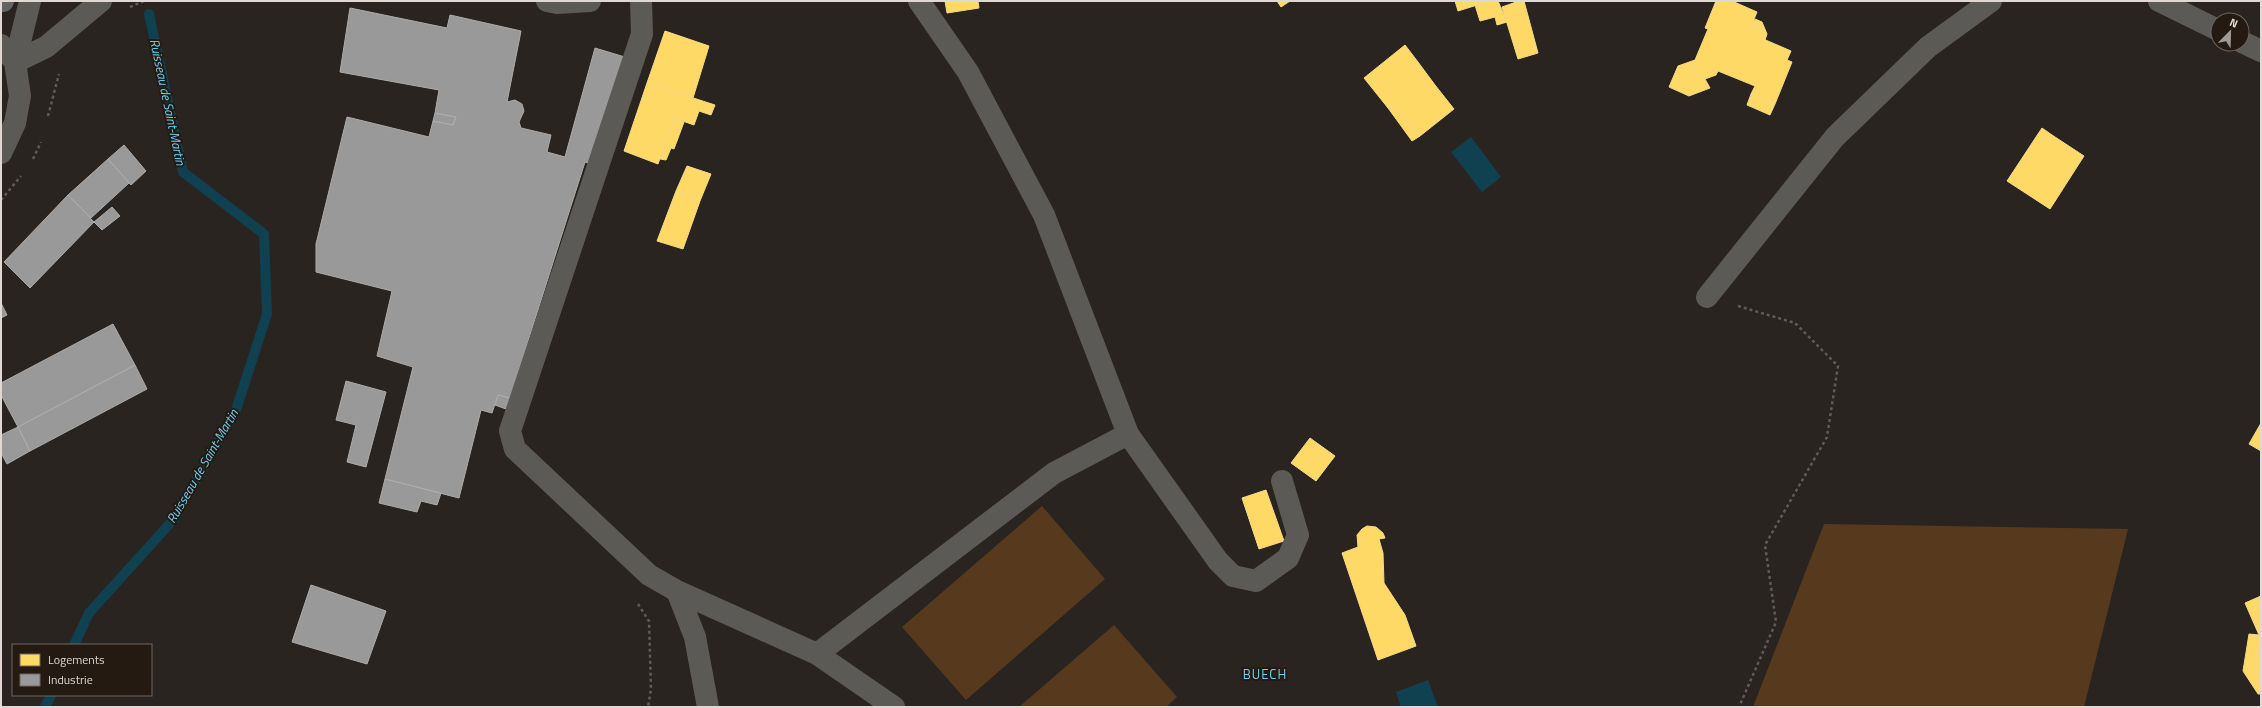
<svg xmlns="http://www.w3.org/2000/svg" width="2262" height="708" font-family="'Titillium Web',sans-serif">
<rect width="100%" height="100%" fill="#292420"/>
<path fill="#573a1e" d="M 1042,506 L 1105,579 L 966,700 L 902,627 Z
M 1824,524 L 2128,529 L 2084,707 L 1753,707 Z
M 1114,625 L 1177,697 L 1166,707 L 1019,707 Z"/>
<path fill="#0f4150" d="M 1471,137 L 1501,177 L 1482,192 L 1451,152 Z
M 1428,680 L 1438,707 L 1401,707 L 1396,692 Z"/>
<path fill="#ffd966" stroke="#f5d987" d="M 945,1 L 978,1 L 979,8 L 947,13 Z
M 1277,1 L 1290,1 L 1281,7 Z
M 1455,1 L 1490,1 L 1458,11 Z
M 1490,1 L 1498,1 L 1507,22 L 1497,25 L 1495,17 L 1480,21 L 1475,5 Z
M 1519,1 L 1524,1 L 1538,53 L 1518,59 L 1502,7 Z
M 1716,1 L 1732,1 L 1757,12 L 1752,24 L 1758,26 L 1762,34 L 1761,38 L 1791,51 L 1787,60 L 1792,62 L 1775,104 L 1751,94 L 1755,86 L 1718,71 L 1716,75 L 1705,79 L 1696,75 L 1695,60 L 1708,29 L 1705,28 Z
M 1755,19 L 1762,22 L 1767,34 L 1765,40 L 1761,38 L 1762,34 L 1758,26 L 1752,24 Z
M 665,31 L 709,46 L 693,98 L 647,83 Z
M 1405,45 L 1418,62 L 1412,67 L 1429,90 L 1435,85 L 1454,109 L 1420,136 L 1394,104 L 1388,108 L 1364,78 Z
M 1695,60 L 1696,75 L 1705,79 L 1710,88 L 1689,96 L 1669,87 L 1678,66 Z
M 1418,62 L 1435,85 L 1429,90 L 1412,67 Z
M 647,83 L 715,105 L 711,115 L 699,111 L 694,125 L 674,118 L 658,164 L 624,151 Z
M 1751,94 L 1775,104 L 1770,115 L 1747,105 Z
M 1394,104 L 1420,136 L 1412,141 L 1388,108 Z
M 674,118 L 684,122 L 674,149 L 671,148 L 666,160 L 660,159 Z
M 2042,128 L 2052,135 L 2048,141 L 2038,134 Z
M 2038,134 L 2048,141 L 2052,135 L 2084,156 L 2050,209 L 2007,181 Z
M 687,166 L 711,174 L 700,201 L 676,191 Z
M 676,191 L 700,201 L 683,249 L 657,241 Z
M 2261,423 L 2261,451 L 2249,444 Z
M 1310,438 L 1335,456 L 1316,481 L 1291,463 Z
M 1266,490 L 1284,541 L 1259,549 L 1242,498 Z
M 1367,526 L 1376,527 L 1383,533 L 1385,538 L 1379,539 L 1383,553 L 1384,583 L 1405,615 L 1416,646 L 1378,660 L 1342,553 L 1358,547 L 1357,535 L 1362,529 Z
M 2261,596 L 2261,683 L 2254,670 L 2259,635 L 2245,603 Z
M 2249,634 L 2259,635 L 2254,670 L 2261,683 L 2261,694 L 2258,694 L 2243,671 Z"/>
<path fill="#999" stroke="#aeacaa" d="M 350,8 L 447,28 L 450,15 L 521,31 L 507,102 L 515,100 L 522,104 L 524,111 L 519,122 L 521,128 L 551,135 L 547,152 L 565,157 L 595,48 L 628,58 L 590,164 L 585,162 L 510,398 L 498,395 L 492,413 L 481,410 L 459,498 L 385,479 L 413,367 L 377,356 L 392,291 L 316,272 L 316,244 L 347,117 L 429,137 L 433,121 L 453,125 L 456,117 L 435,113 L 439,90 L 340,72 Z
M 435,113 L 456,117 L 453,125 L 433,121 Z
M 124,145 L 146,171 L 131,185 L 108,159 Z
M 108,159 L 129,183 L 91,218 L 68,195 Z
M 68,195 L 94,222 L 30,288 L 4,262 Z
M 112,207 L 120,216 L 102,230 L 94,222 Z
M 1,303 L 7,315 L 1,318 Z
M 113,324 L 135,365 L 18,427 L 1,395 L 1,383 Z
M 135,365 L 147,389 L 30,451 L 18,427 Z
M 346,381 L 386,392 L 366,467 L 347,462 L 356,425 L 336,420 Z
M 498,395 L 510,398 L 506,409 L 495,405 Z
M 18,427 L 30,451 L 7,464 L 1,453 L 1,435 Z
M 385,479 L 441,493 L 437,505 L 421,501 L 417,512 L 379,503 Z
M 311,585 L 386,611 L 367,664 L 292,642 Z"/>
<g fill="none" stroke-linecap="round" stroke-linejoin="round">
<path stroke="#0f4150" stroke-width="10" d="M 74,645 L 89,613 L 174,519 L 236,410 L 267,314 L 264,234 L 183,172 L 149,14
M 45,707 L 51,695"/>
<path stroke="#5e5b59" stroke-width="2.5" stroke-dasharray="3 3" stroke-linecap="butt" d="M 130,7 L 144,1
M 48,116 L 59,74
M 33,159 L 41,142
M 1,200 L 21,176
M 1738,306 L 1795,323 L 1838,366 L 1827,437 L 1765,545 L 1776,622 L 1739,707
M 638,604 L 649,621 L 651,689 L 648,707"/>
<path stroke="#5c5a57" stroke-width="22" d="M 547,1 L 557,3 L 590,1
M 641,1 L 642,34 L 510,431 L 515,449 L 649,575 L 677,591 L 817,654 L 894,707
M 919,1 L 968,72 L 1044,215 L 1128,434 L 1218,561 L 1233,576 L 1256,581 L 1288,558 L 1298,535 L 1282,481
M 2159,1 L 2218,30
M 2242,42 L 2261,51
M 1,45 L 15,62
M 15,62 L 46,47 L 101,1
M 1,153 L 15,123 L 20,96 L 15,62 L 30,1
M 1707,297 L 1835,137 L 1928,47 L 1991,1
M 677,591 L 695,637 L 708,707
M 817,654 L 1054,473 L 1128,434"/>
<path stroke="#656361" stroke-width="22" d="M 1,1 L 3,1"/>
</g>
<g text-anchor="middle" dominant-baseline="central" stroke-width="4" stroke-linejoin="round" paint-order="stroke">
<g font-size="13" font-style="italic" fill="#6dd2f6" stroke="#241a12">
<text transform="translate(168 102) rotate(78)">Ruisseau de Saint-Martin</text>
<text transform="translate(202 466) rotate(-60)">Ruisseau de Saint-Martin</text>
</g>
<g font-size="13" letter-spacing="1" fill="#73d0f1" stroke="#241a12">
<text x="1265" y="674">BUECH</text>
</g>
</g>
<rect width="2262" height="708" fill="none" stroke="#dfd8d3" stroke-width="4"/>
<rect x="12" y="644" width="140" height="52" fill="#241a12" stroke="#6f665f"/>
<rect x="20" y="654" width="20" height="12" fill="#ffd966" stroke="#6f665f"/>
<text x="48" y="664" font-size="12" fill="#dfd8d3">Logements</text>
<rect x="20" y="674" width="20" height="12" fill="#999999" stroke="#6f665f"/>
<text x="48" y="684" font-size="12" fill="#dfd8d3">Industrie</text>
<g transform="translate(2230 32) rotate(23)"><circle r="19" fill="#241a12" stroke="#6f665f"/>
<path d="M0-3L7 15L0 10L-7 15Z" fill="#9f9994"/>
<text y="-6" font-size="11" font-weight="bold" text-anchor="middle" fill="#dfd8d3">N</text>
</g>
</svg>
